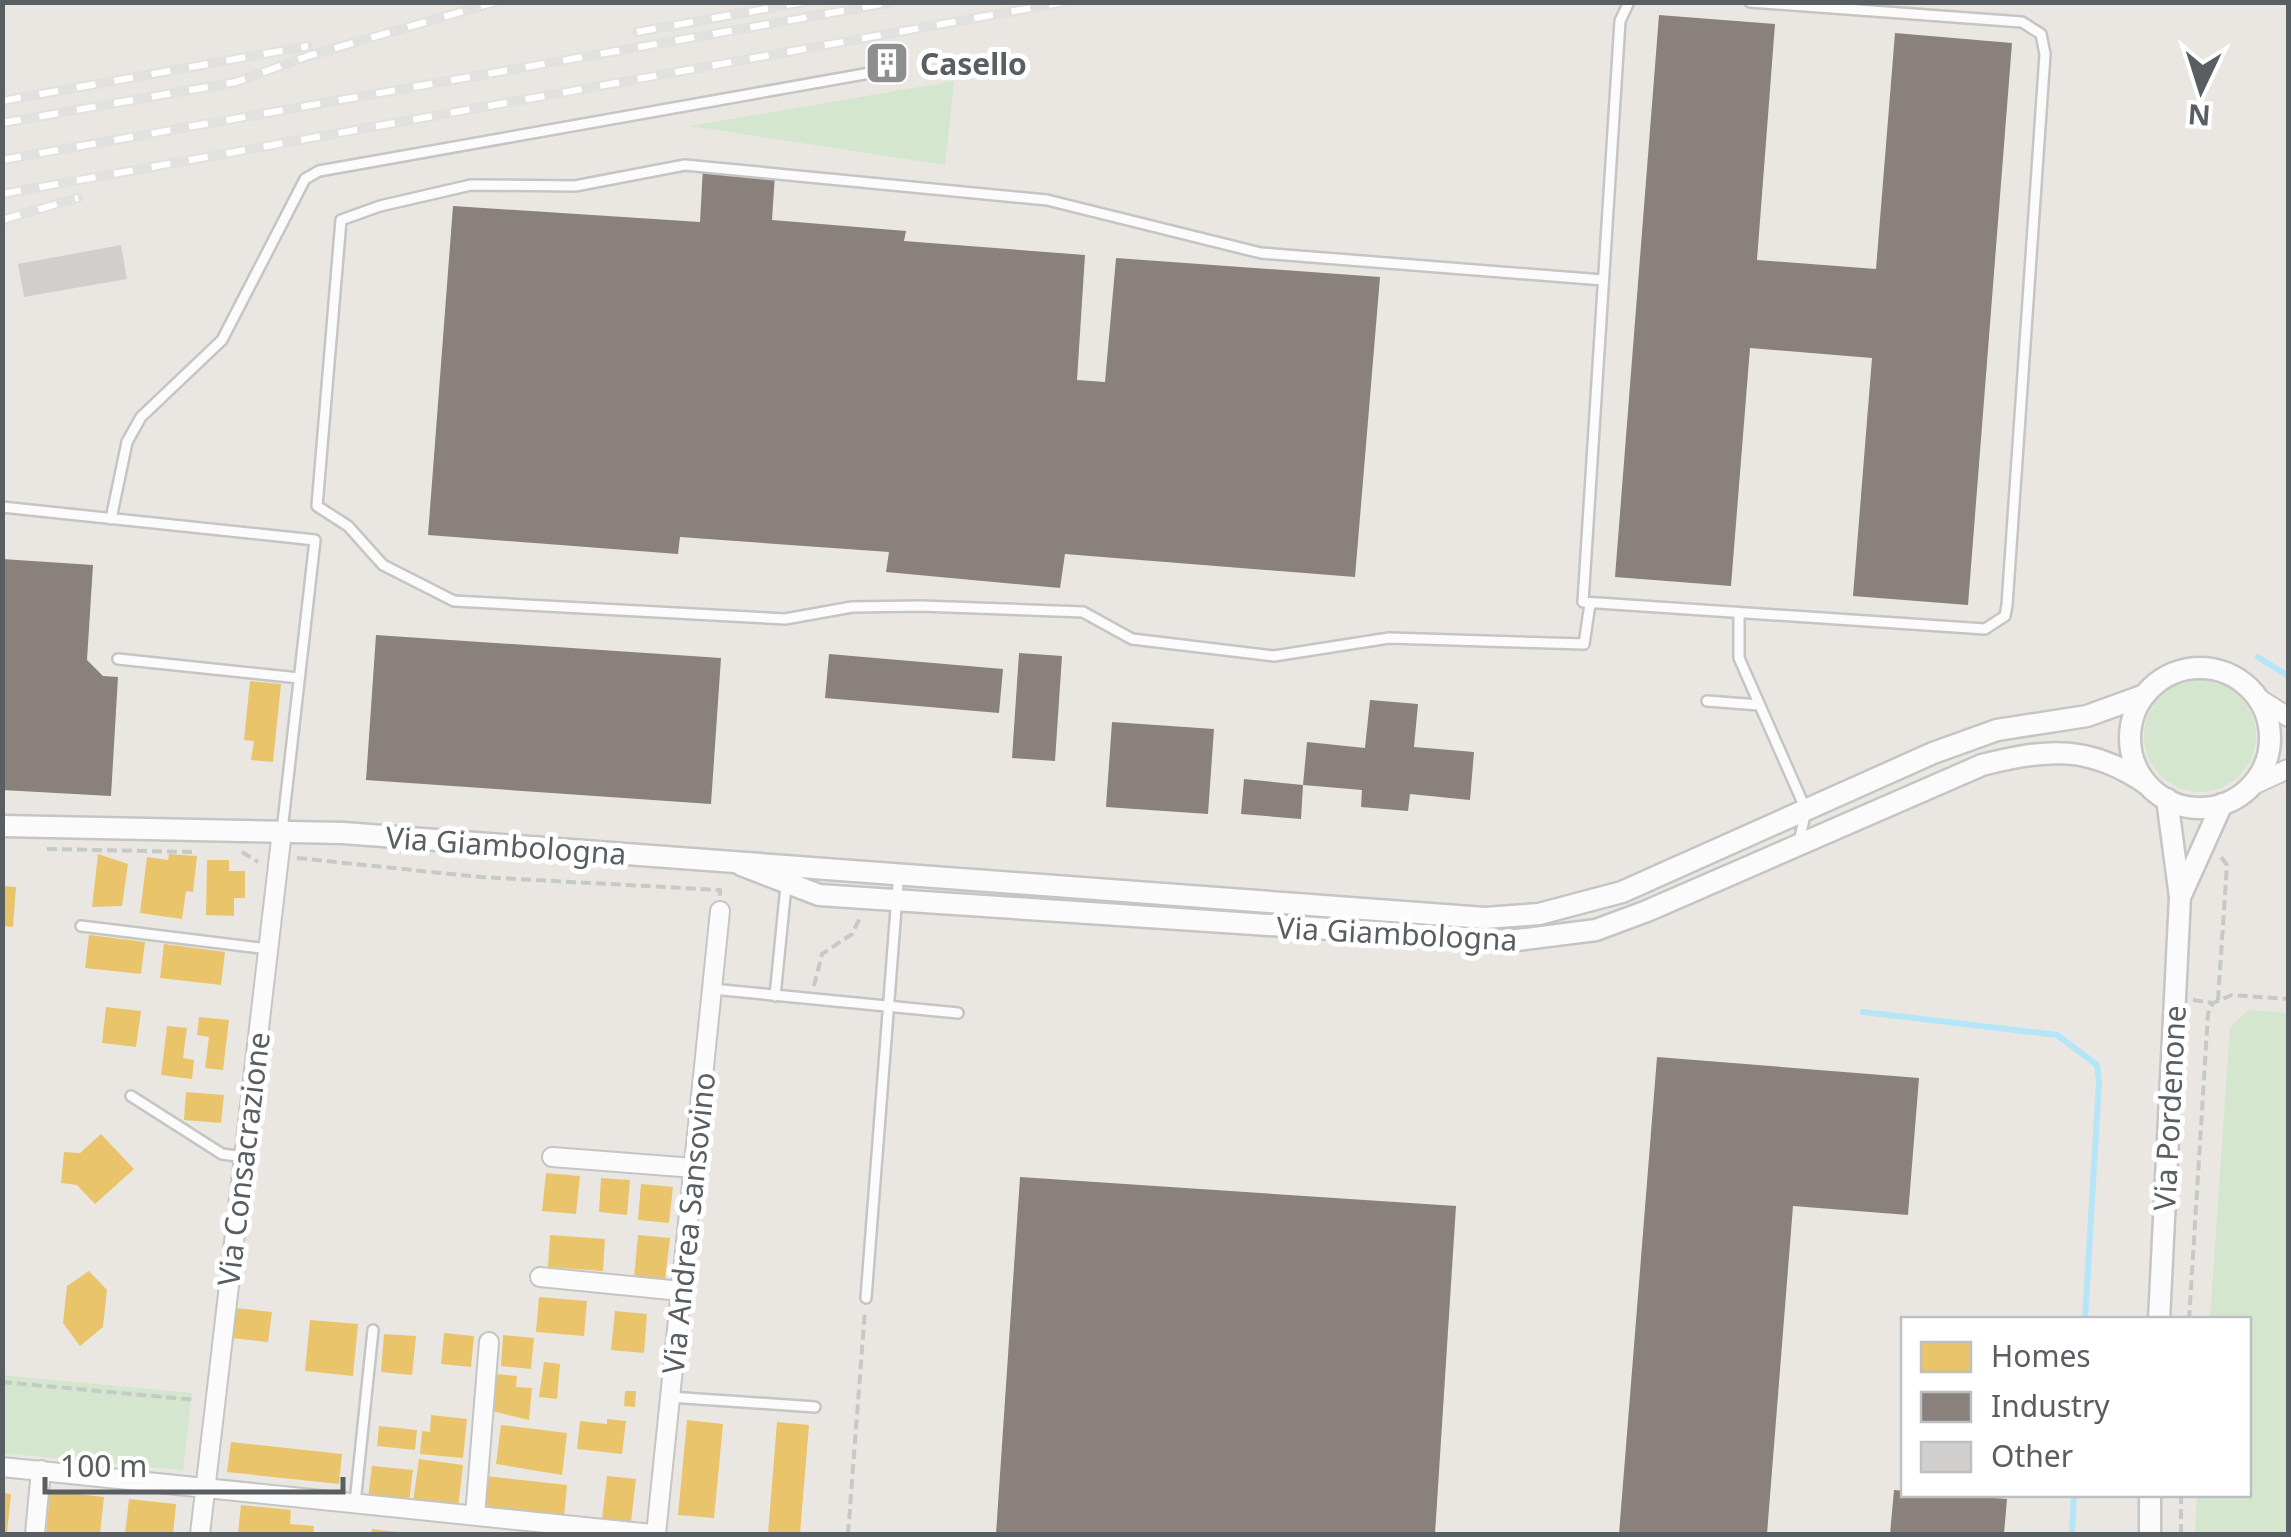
<svg xmlns="http://www.w3.org/2000/svg" width="2291" height="1537" font-family="'Noto Sans',sans-serif">
<rect width="100%" height="100%" fill="#eae7e3"/>
<path fill="#d4e6cd" d="M 954,81 L 945,165 L 690,126 Z
M2144 736a56 56 0 1 1 112 0a56 56 0 1 1-112 0Z
M 2248,1010 L 2288,1013 L 2288,1534 L 2195,1534 L 2197,1495 L 2248,1494 L 2248,1320 L 2210,1319 L 2230,1027 Z
M 2,1375 L 192,1393 L 183,1470 L 3,1453 Z"/>
<path fill="#e9c46a" d="M 250,681 L 281,684 L 273,762 L 251,760 L 254,741 L 244,740 Z
M 98,854 L 128,864 L 122,906 L 92,907 Z
M 169,854 L 197,856 L 193,892 L 186,891 L 182,919 L 140,913 L 147,857 L 168,860 Z
M 207,860 L 229,860 L 229,871 L 245,871 L 245,898 L 234,898 L 234,916 L 206,915 Z
M 2,886 L 16,887 L 13,927 L 2,926 Z
M 89,935 L 145,942 L 141,974 L 85,968 Z
M 164,944 L 225,952 L 221,985 L 160,978 Z
M 106,1007 L 141,1011 L 136,1047 L 102,1043 Z
M 199,1017 L 229,1020 L 223,1070 L 205,1068 L 209,1037 L 197,1035 Z
M 167,1026 L 187,1028 L 183,1058 L 194,1060 L 192,1079 L 161,1075 Z
M 186,1092 L 224,1095 L 221,1123 L 184,1120 Z
M 101,1134 L 134,1169 L 95,1204 L 77,1185 L 61,1183 L 64,1152 L 80,1153 Z
M 546,1173 L 580,1176 L 576,1214 L 542,1211 Z
M 601,1178 L 630,1180 L 627,1215 L 599,1212 Z
M 641,1184 L 673,1187 L 669,1223 L 638,1220 Z
M 550,1235 L 605,1239 L 603,1271 L 548,1267 Z
M 638,1235 L 670,1238 L 665,1281 L 634,1278 Z
M 89,1271 L 107,1290 L 103,1327 L 80,1346 L 63,1323 L 67,1286 Z
M 539,1297 L 587,1301 L 584,1336 L 536,1332 Z
M 235,1308 L 272,1312 L 268,1342 L 232,1338 Z
M 615,1311 L 647,1314 L 644,1353 L 611,1350 Z
M 310,1320 L 358,1324 L 353,1376 L 305,1371 Z
M 444,1333 L 474,1336 L 471,1367 L 441,1364 Z
M 384,1334 L 416,1336 L 412,1375 L 381,1372 Z
M 503,1335 L 534,1338 L 531,1369 L 501,1366 Z
M 544,1362 L 560,1364 L 557,1399 L 539,1397 Z
M 496,1374 L 517,1376 L 516,1387 L 532,1388 L 529,1420 L 492,1411 Z
M 625,1391 L 636,1391 L 635,1407 L 624,1406 Z
M 431,1415 L 467,1419 L 463,1458 L 420,1454 L 422,1431 L 430,1432 Z
M 607,1419 L 626,1421 L 622,1454 L 577,1449 L 580,1421 L 607,1424 Z
M 687,1420 L 723,1424 L 714,1518 L 678,1515 Z
M 777,1422 L 809,1425 L 800,1534 L 768,1534 Z
M 501,1425 L 567,1433 L 562,1475 L 496,1464 Z
M 379,1426 L 417,1430 L 415,1450 L 377,1446 Z
M 231,1442 L 342,1454 L 339,1484 L 227,1472 Z
M 419,1459 L 463,1465 L 458,1508 L 413,1502 Z
M 372,1466 L 413,1470 L 409,1502 L 368,1498 Z
M 486,1476 L 567,1485 L 564,1517 L 483,1507 Z
M 607,1476 L 636,1479 L 631,1522 L 602,1519 Z
M 50,1491 L 104,1497 L 100,1533 L 46,1534 Z
M 2,1493 L 11,1494 L 7,1533 L 2,1533 Z
M 129,1499 L 176,1504 L 173,1534 L 125,1534 Z
M 241,1505 L 291,1510 L 290,1524 L 314,1526 L 313,1534 L 238,1534 Z
M 372,1529 L 397,1532 L 397,1534 L 371,1534 Z"/>
<path fill="#8a817c" d="M 1659,15 L 1775,24 L 1757,260 L 1876,269 L 1895,33 L 2012,43 L 1968,605 L 1853,596 L 1872,358 L 1750,348 L 1731,586 L 1615,577 Z
M 896,44 L 902,78 L 877,82 L 871,48 Z
M 703,167 L 775,174 L 772,220 L 906,231 L 904,241 L 1085,255 L 1077,380 L 1105,382 L 1116,258 L 1380,277 L 1355,577 L 1065,554 L 1060,588 L 886,572 L 889,552 L 680,537 L 678,554 L 428,535 L 453,206 L 700,222 Z
M 2,559 L 93,565 L 87,660 L 103,676 L 118,677 L 111,796 L 2,790 Z
M 376,635 L 721,658 L 711,804 L 366,780 Z
M 1019,653 L 1062,656 L 1055,761 L 1012,758 Z
M 829,654 L 1003,669 L 999,713 L 825,698 Z
M 1370,700 L 1418,704 L 1414,747 L 1474,752 L 1470,800 L 1410,794 L 1408,811 L 1361,807 L 1362,790 L 1303,785 L 1307,742 L 1365,748 Z
M 1112,722 L 1214,729 L 1208,814 L 1106,807 Z
M 1244,779 L 1303,785 L 1301,819 L 1241,814 Z
M 1657,1057 L 1919,1078 L 1908,1215 L 1793,1206 L 1767,1534 L 1619,1534 Z
M 1020,1177 L 1456,1206 L 1435,1534 L 996,1534 Z
M 1894,1490 L 2007,1499 L 2004,1534 L 1890,1534 Z"/>
<g fill="none" stroke-linecap="round" stroke-linejoin="round">
<path stroke="#b5e6f7" stroke-width="6" d="M 2258,657 L 2288,676
M 1863,1012 L 2057,1035 L 2097,1065 L 2099,1082 L 2085,1320
M 2072,1534 L 2074,1494"/>
</g>
<path fill="#d1cfcd" d="M 121,245 L 127,279 L 24,297 L 18,264 Z"/>
<g fill="none" stroke-linecap="round" stroke-linejoin="round">
<defs>
<path id="service" d="M 1629,2 L 1620,21 L 1583,602 L 1985,629 L 2005,616 L 2007,605 L 2045,54 L 2041,34 L 2022,22 L 1750,2
M 2,507 L 315,540 L 282,831
M 111,519 L 127,442 L 141,417 L 222,340 L 305,179 L 319,171 L 870,73
M 1590,604 L 1584,644 L 1389,638 L 1274,656 L 1132,639 L 1083,612 L 921,606 L 852,607 L 785,619 L 454,601 L 383,565 L 348,526 L 317,506 L 341,220 L 380,206 L 471,185 L 575,186 L 685,165 L 1047,200 L 1261,253 L 1603,280
M 1739,615 L 1739,658 L 1806,810 L 1799,842
M 118,659 L 299,678
M 1707,701 L 1759,705
M 81,926 L 268,949
M 712,989 L 958,1013
M 775,996 L 786,886
M 131,1096 L 222,1154 L 244,1157
M 866,1298 L 898,883
M 670,1397 L 815,1407
M 355,1503 L 373,1330"/>
<path id="minor" d="M 2255,696 L 2288,717
M 2251,786 L 2288,769
M 552,1157 L 694,1168
M 540,1277 L 681,1291
M 2,1467 L 652,1534
M 475,1516 L 489,1342
M 35,1534 L 41,1470
M 200,1534 L 282,831
M 656,1534 L 720,911"/>
<path id="tertiary" d="M2130 738a70 70 0 1 1 140 0a70 70 0 1 1-140 0Z
M 2,826 L 343,833 L 1485,918 L 1539,914 L 1622,892 L 1933,753 L 1997,730 L 2087,716 L 2145,695
M 741,865 L 819,895 L 1510,941 L 1596,930 L 1647,911 L 1982,765 C 2048,748 2091,745 2148,785
M 2181,895 L 2222,804
M 2159,1320 L 2180,897 L 2167,799
M 2150,1494 L 2150,1534"/>
</defs>
<use href="#service" stroke="#c5c5c4" stroke-width="14"/>
<use href="#minor" stroke="#c5c5c4" stroke-width="22"/>
<use href="#tertiary" stroke="#c5c5c4" stroke-width="25"/>
<path stroke="#c4cac6" stroke-width="4" stroke-dasharray="10 5" stroke-linecap="butt" d="M 47,849 L 193,852
M 242,852 L 258,862
M 297,858 L 480,877 L 720,890 L 720,896
M 814,986 L 822,954 L 852,934 L 861,916
M 2193,1000 L 2213,1003
M 2218,1000 L 2227,865 L 2221,857
M 2189,1320 L 2208,1014 L 2213,1003 L 2232,995 L 2288,999
M 2,1382 L 196,1400
M 2181,1494 L 2181,1534
M 848,1534 L 865,1310"/>
<use href="#service" stroke="#fcfbfb" stroke-width="9"/>
<use href="#minor" stroke="#fcfbfb" stroke-width="18"/>
<use href="#tertiary" stroke="#fcfbfb" stroke-width="20"/>
<defs>
<path id="rail" d="M 637,32 L 804,2
M 2,101 L 308,46
M 2,123 L 236,82 L 308,56 L 495,2
M 2,160 L 893,2
M 2,194 L 1064,2
M 2,220 L 78,198"/>
</defs>
<use href="#rail" stroke="#e1e1e0" stroke-width="10"/>
<use href="#rail" stroke="#fff" stroke-width="6" stroke-dasharray="19" stroke-linecap="butt"/>
</g>
<defs>
<symbol id="building-square" viewBox="-11 -11 22 22"><rect x="-9" y="-9" width="18" height="18" rx="4" fill="#8c8e8f" stroke="#fff"/><path d="M-4-6H4V6H1V3H-1V6H-4ZM-2.5-4.3h1.7v1.8h-1.7ZM.8-4.3h1.7v1.8H.8ZM-2.5-1h1.7V.8h-1.7ZM.8-1h1.7V.8H.8Z" fill="#fff"/></symbol>
</defs>
<g fill-rule="evenodd">
<use href="#building-square" x="862" y="38" width="50" height="50"/>
</g>
<g text-anchor="middle" dominant-baseline="central" stroke-width="10" stroke-linejoin="round" paint-order="stroke">
<g font-size="30" font-weight="bold" fill="#595e62" stroke="#fff" text-anchor="start">
<text x="920" y="63">Casello</text>
</g>
<g font-size="30" fill="#595e62" stroke="#fff">
<text transform="translate(506 845) rotate(4)">Via Giambologna</text>
<text transform="translate(1397 933) rotate(3)">Via Giambologna</text>
<text transform="translate(2169 1108) rotate(-87)">Via Pordenone</text>
<text transform="translate(243 1159) rotate(-83)">Via Consacrazione</text>
<text transform="translate(688 1223) rotate(-84)">Via Andrea Sansovino</text>
</g>
</g>
<rect width="2291" height="1537" fill="none" stroke="#595e62" stroke-width="10"/>
<rect x="1901" y="1317" width="350" height="180" fill="#ffffff" stroke="#bdbfc0" stroke-width="2.5"/>
<rect x="1921" y="1342" width="50" height="30" fill="#e9c46a" stroke="#bdbfc0" stroke-width="2.5"/>
<text x="1991" y="1367" font-size="30" fill="#595e62">Homes</text>
<rect x="1921" y="1392" width="50" height="30" fill="#8a817c" stroke="#bdbfc0" stroke-width="2.5"/>
<text x="1991" y="1417" font-size="30" fill="#595e62">Industry</text>
<rect x="1921" y="1442" width="50" height="30" fill="#d1cfcd" stroke="#bdbfc0" stroke-width="2.5"/>
<text x="1991" y="1467" font-size="30" fill="#595e62">Other</text>
<g transform="translate(2201 90) rotate(184)" stroke="#ffffff" stroke-width="8" paint-order="stroke">
<path d="M0-8L18 38L0 25L-18 38Z" fill="#595e62"/>
<text y="-15" font-size="28" font-weight="bold" text-anchor="middle" fill="#595e62">N</text>
</g>
<path d="M45 1477v15h298v-15" fill="none" stroke="#595e62" stroke-width="5"/>
<text x="60" y="1477" font-size="30" fill="#595e62" stroke="#ffffff" stroke-width="8" paint-order="stroke">100 m</text>
</svg>
